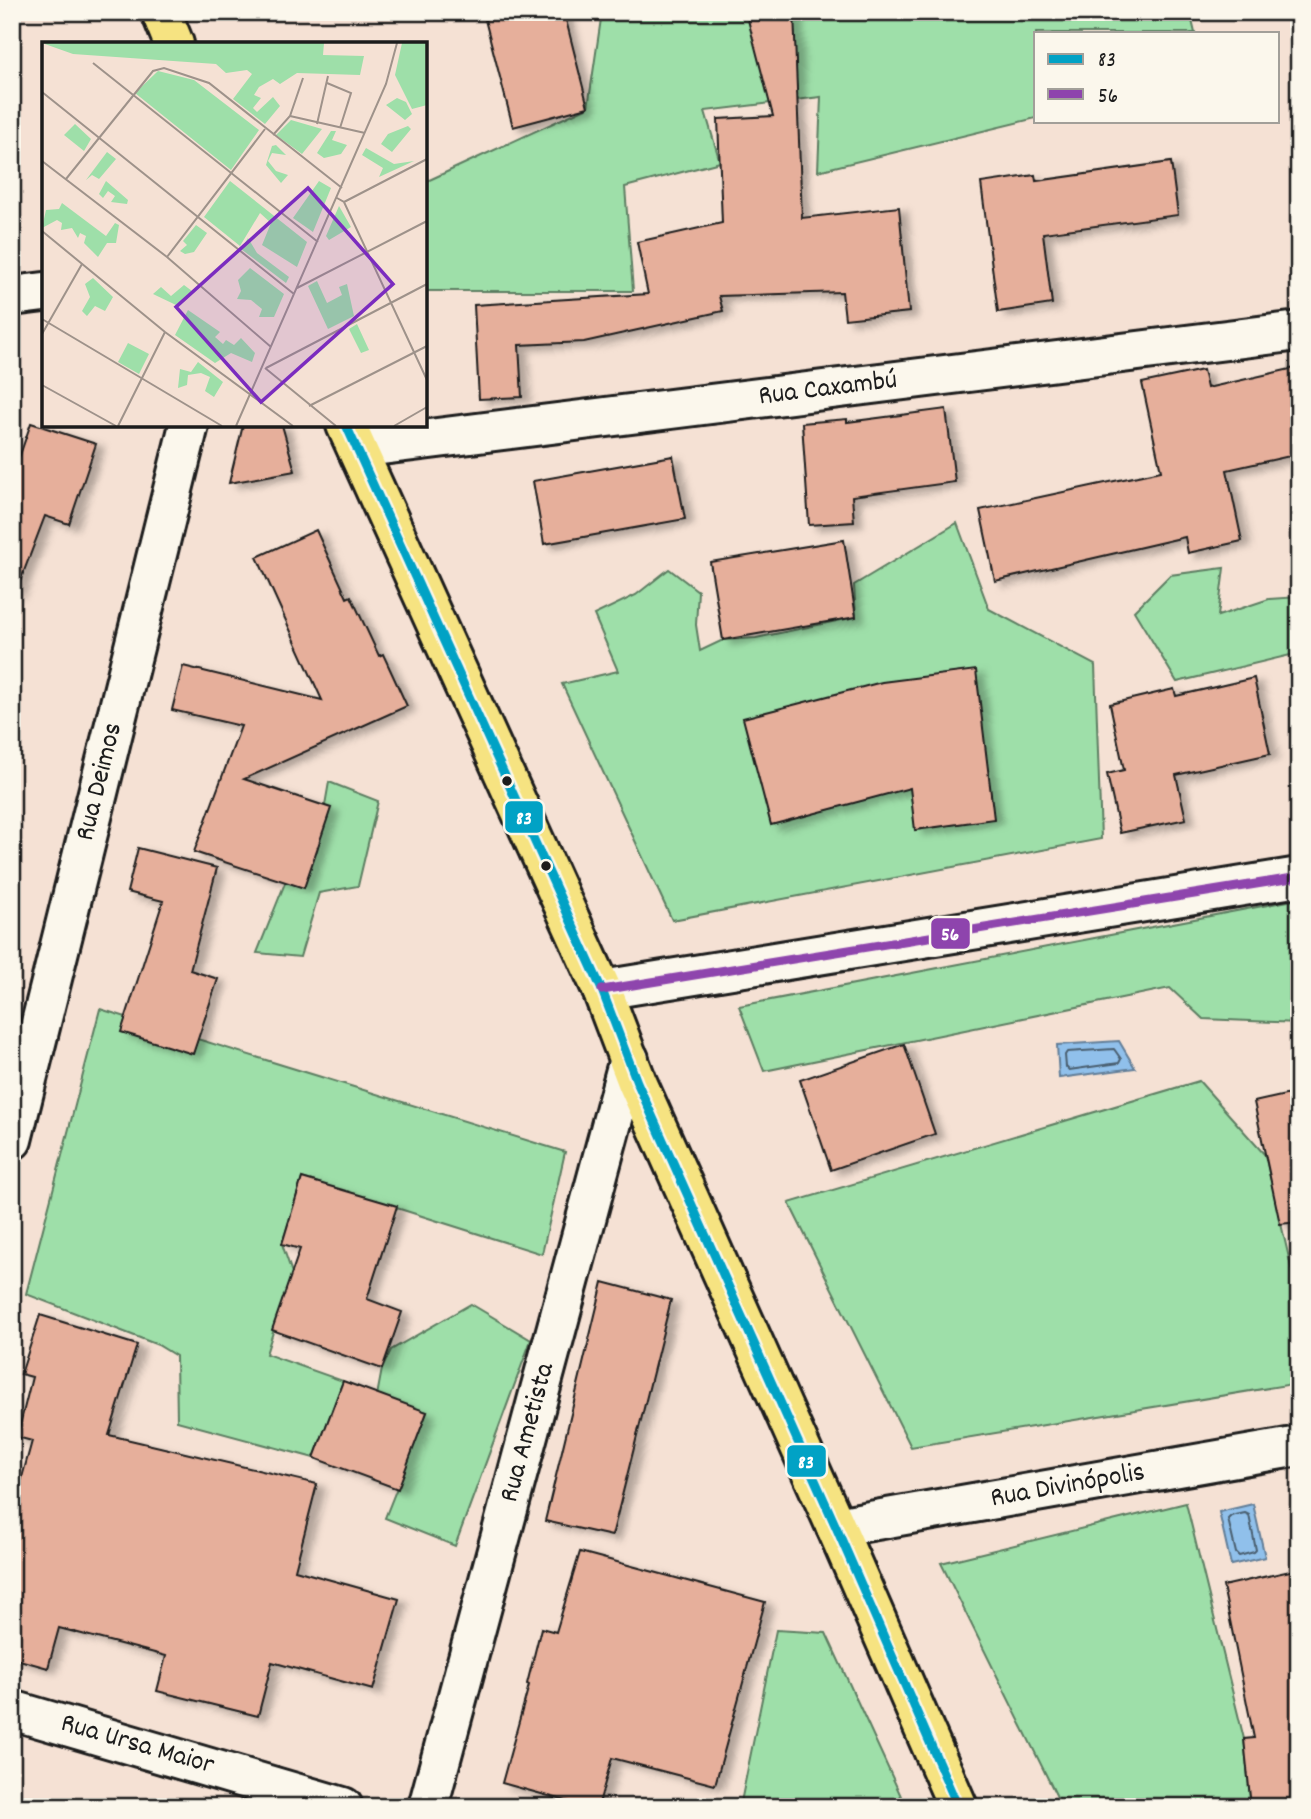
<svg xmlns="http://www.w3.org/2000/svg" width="1311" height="1819" font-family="Dekko,sans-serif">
<defs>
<filter id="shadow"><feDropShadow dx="8" dy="4.5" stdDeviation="3.5" flood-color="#0004"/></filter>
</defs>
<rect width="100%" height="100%" fill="#f5e1d4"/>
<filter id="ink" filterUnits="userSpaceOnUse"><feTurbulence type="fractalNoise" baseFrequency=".0143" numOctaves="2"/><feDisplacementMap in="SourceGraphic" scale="14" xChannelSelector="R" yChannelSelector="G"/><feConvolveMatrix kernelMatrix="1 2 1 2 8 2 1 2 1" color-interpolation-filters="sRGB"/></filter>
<g filter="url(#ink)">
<path fill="#9edfa9" stroke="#5d7e62" stroke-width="2" d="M 602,12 L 1190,12 L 1195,33 L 1036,33 L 1036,118 L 818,171 L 821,97 L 705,111 L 720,162 L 625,187 L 633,291 L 425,291 L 425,182 L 588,107 Z
M 957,523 L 989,609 L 1095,665 L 1101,839 L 672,920 L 562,684 L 618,671 L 594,615 L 636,595 L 669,569 L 698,591 L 696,625 L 700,651 L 723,640 L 756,638 L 856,617 L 854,585 Z
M 1224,568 L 1218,616 L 1269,599 L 1299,597 L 1299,653 L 1177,682 L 1134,611 L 1170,575 Z
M 329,782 L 378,801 L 358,886 L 319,893 L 300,957 L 257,953 L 289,873 L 317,851 Z
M 1299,899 L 1299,1023 L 1203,1019 L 1170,988 L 764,1071 L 739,1006 Z
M 100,1009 L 565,1152 L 542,1254 L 302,1178 L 282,1244 L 292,1273 L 266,1354 L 343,1381 L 314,1458 L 177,1421 L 176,1356 L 158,1345 L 26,1294 Z
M 1199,1081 L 1265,1155 L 1299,1301 L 1299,1383 L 911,1447 L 789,1203 Z
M 471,1304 L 531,1340 L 455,1546 L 385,1518 L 427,1412 L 376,1401 L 382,1369 L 391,1350 Z
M 1186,1503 L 1244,1739 L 1251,1807 L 1062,1807 L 941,1563 Z
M 776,1630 L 826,1633 L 906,1807 L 740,1807 Z"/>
<path fill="#90c0eb" stroke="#627e98" stroke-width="2" d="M 1119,1041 L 1135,1068 L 1059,1078 L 1057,1045 Z
M 1253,1504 L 1265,1557 L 1231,1565 L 1219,1512 Z"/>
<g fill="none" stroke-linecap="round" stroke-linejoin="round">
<path stroke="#4a5e6f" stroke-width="2" d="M 1114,1049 L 1121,1059 L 1119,1063 L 1069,1070 L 1066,1067 L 1065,1055 L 1067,1052 Z
M 1245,1513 L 1249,1515 L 1256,1550 L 1254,1552 L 1239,1556 L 1236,1553 L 1228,1519 L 1231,1516 Z"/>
</g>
<path fill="#e6af9b" stroke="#1c1c1c" stroke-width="2" filter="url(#shadow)" d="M 483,12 L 564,12 L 588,107 L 513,127 Z
M 746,12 L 794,12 L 802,218 L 899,207 L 909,312 L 845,319 L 842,292 L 719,296 L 723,311 L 584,342 L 519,345 L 522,397 L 479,399 L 474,305 L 648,294 L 637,242 L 722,223 L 718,119 L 773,116 Z
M 1171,162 L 1178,215 L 1043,233 L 1052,304 L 998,312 L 981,183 L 1035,175 L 1036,181 Z
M 1299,367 L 1299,454 L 1227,470 L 1242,541 L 1188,553 L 1185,537 L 995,581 L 980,510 L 1161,471 L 1142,383 L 1203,370 L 1207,388 Z
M 946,409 L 955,482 L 852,496 L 854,522 L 809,525 L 802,423 L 847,419 L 847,422 Z
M 31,423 L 96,444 L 69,524 L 45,516 L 16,592 L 12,592 L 12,478 Z
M 243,425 L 282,425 L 295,471 L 229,483 Z
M 673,456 L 685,519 L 544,544 L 533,481 Z
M 316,530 L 347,598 L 351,596 L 379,656 L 383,654 L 407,706 L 244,779 L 331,808 L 304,888 L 194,852 L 241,726 L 172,710 L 183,666 L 322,700 L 257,557 Z
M 844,540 L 856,617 L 723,640 L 710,562 Z
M 976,670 L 994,819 L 915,830 L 910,788 L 771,825 L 743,718 L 882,682 Z
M 1254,678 L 1270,754 L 1176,775 L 1186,819 L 1120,833 L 1107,774 L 1124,770 L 1110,704 L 1174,689 L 1176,696 Z
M 138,848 L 217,868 L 190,970 L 218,979 L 193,1054 L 121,1032 L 163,901 L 127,892 Z
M 904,1044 L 935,1134 L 831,1170 L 800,1080 Z
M 1299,1092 L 1299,1222 L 1280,1224 L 1254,1102 Z
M 302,1178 L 397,1206 L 367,1299 L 402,1312 L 382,1369 L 272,1330 L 300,1249 L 282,1244 Z
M 603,1282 L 671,1300 L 612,1536 L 545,1521 Z
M 40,1315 L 137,1345 L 109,1435 L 317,1484 L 295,1570 L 399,1599 L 373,1690 L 272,1662 L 258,1716 L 157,1691 L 166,1656 L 59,1628 L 48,1668 L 12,1658 L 12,1514 L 32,1441 L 17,1437 L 32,1377 L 21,1374 Z
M 343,1381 L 427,1412 L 398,1489 L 314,1458 Z
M 580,1552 L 765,1602 L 715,1785 L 612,1758 L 598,1807 L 588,1807 L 502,1783 L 529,1685 L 527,1684 L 541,1628 L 556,1632 Z
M 1299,1569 L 1299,1807 L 1251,1807 L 1244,1739 L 1254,1738 L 1223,1586 Z"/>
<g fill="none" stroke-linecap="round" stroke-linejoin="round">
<defs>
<path id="minor" d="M 12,296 L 44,292
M 357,448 L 1299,331
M 602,990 L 1299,877
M 12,1140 L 189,425
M 836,1527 L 1299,1446
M 12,1710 L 343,1807
M 428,1807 L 629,1059"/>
<path id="major" d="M 161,12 L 174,44
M 346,425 L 602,990 L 637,1082 L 836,1527 L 958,1807"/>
</defs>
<use href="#minor" stroke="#1c1c1c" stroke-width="44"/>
<use href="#major" stroke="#1c1c1c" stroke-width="44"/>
<use href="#minor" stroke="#fbf7ec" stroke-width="38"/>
<use href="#major" stroke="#f6e381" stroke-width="38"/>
<defs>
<path id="bus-1" d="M 346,425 L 602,990 L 637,1082 L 836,1527 L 958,1807"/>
<path id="bus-2" d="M 602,990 L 1299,877"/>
</defs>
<use href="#bus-1" stroke="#fbf7ec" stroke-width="14"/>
<use href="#bus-2" stroke="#fbf7ec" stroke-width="14"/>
<use href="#bus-1" stroke="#01a2c5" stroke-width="9"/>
<use href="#bus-2" stroke="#8e44ad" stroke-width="9"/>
</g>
</g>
<g fill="#1c1c1c" stroke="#fbf7ec" stroke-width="2.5">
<circle cx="507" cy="781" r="6"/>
<circle cx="546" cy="866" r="6"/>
</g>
<g text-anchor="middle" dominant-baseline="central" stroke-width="5" stroke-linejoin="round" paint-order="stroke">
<g font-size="28" fill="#1c1c1c" stroke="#fbf7ec">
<text transform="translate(828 390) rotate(-7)">Rua Caxambú</text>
<text transform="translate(101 782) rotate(-76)">Rua Deimos</text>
<text transform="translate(529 1433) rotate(-75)">Rua Ametista</text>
<text transform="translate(1068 1487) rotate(-10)">Rua Divinópolis</text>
<text transform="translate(137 1746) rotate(16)">Rua Ursa Maior</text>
</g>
</g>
<g transform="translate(42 42)">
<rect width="385" height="385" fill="#f5e1d4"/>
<path d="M 0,1 L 282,1 L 281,13 L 322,14 L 318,33 L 255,31 L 238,42 L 231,37 L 217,45 L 212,53 L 219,56 L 211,66 L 215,70 L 231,55 L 238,64 L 223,82 L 191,57 L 210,32 L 205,28 L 184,31 L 174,22 L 31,12 ZM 360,1 L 385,1 L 385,63 L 370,67 L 353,33 ZM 116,29 L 152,38 L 217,88 L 189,128 L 93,51 ZM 355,56 L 364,60 L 370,72 L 363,78 L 344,63 ZM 249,78 L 280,87 L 260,112 L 234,93 ZM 33,82 L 49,97 L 42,109 L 22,93 ZM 366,84 L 369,87 L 350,110 L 339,102 L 346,92 ZM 289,89 L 294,89 L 290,98 L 305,103 L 299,112 L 282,116 L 275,111 ZM 234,103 L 244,113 L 230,111 L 226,119 L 234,129 L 246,133 L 239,141 L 224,123 L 230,104 ZM 324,106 L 352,122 L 372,119 L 337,135 L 341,126 L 320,113 ZM 65,110 L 74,117 L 57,137 L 50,133 L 44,138 ZM 64,139 L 86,158 L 85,162 L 69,160 L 73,154 L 66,149 L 61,156 L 57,152 ZM 188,139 L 265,200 L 255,225 L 220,203 L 229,181 L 218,171 L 198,204 L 162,175 ZM 277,139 L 289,146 L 271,190 L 251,176 ZM 20,161 L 64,194 L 73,181 L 77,183 L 74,201 L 65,201 L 56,215 L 42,201 L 44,194 L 38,191 L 36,196 L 30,186 L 19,188 L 20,181 L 15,178 L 0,186 L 4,168 L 17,167 ZM 297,164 L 309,185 L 287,198 L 284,194 ZM 154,183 L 165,191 L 152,210 L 143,212 L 138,209 L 145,203 L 141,199 ZM 206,196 L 215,211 L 247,235 L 244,241 L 199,207 ZM 208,226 L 242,252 L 232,275 L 217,275 L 220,267 L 209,258 L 195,257 L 199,249 L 196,238 ZM 51,236 L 71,255 L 63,269 L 53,264 L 45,274 L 40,269 L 48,255 L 43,242 ZM 275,239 L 285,261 L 300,253 L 297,245 L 305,242 L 312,274 L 286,287 L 266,244 ZM 142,243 L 150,249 L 134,263 L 111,252 L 119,245 L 129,254 ZM 146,268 L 178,290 L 173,295 L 181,302 L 184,298 L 192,303 L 199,296 L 213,311 L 210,320 L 189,311 L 173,321 L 133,293 ZM 315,282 L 327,308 L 319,311 L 307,287 ZM 86,301 L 107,312 L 97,332 L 76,320 ZM 156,320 L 181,340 L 172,355 L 163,349 L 168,335 L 159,331 L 146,333 L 145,343 L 136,346 L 138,327 L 149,330 Z" fill="#9edfa9"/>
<path fill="none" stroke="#9e928a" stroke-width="2" d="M 51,21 L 276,200M 285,41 L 309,51 L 298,86M 0,50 L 252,252M 248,74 L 323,91M 275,82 L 286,34M 231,93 L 248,74 L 261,36M 0,119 L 125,215 L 229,305M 24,137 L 111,29 L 122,26 L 167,41 L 300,146M 295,156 L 302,160 L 385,338M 302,160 L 385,117M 0,189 L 123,290 L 251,384M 125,215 L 223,87M 255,246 L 385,179M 0,277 L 180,384M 0,292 L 40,222M 223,326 L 294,384M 224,326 L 385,242M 0,343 L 74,384M 267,364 L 385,304M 76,384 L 123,290M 194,384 L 344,42 L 355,1M 352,384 L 385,365"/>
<path fill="#7b2cbf" fill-opacity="0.15" stroke="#7b2cbf" stroke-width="3.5" d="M 266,146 L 351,242 L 219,360 L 134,265 Z"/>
<rect width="385" height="385" fill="none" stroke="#1c1c1c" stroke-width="3.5"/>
</g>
<g stroke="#fbf7ec" stroke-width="2.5">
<rect x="504" y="800" width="40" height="34" rx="7" fill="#01a2c5"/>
<rect x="930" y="917" width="41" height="33" rx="7" fill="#8e44ad"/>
<rect x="786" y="1444" width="41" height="34" rx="7" fill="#01a2c5"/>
</g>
<g font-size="19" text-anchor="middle" font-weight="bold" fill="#fff">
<text x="524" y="824">83</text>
<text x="950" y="940">56</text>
<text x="806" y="1468">83</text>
</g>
<rect width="1311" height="1819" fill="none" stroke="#fbf7ec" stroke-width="42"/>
<rect x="21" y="21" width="1269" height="1777" fill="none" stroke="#1c1c1c" stroke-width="2.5" filter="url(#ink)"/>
<rect x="1034" y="32" width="245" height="91" fill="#fbf7ec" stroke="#a29f99" stroke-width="2"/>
<rect x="1048" y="54" width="35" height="10" fill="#01a2c5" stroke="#a29f99" stroke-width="2"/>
<text x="1098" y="66" font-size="21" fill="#1c1c1c">83</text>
<rect x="1048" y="89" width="35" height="10" fill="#8e44ad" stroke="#a29f99" stroke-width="2"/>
<text x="1098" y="102" font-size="21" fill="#1c1c1c">56</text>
</svg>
